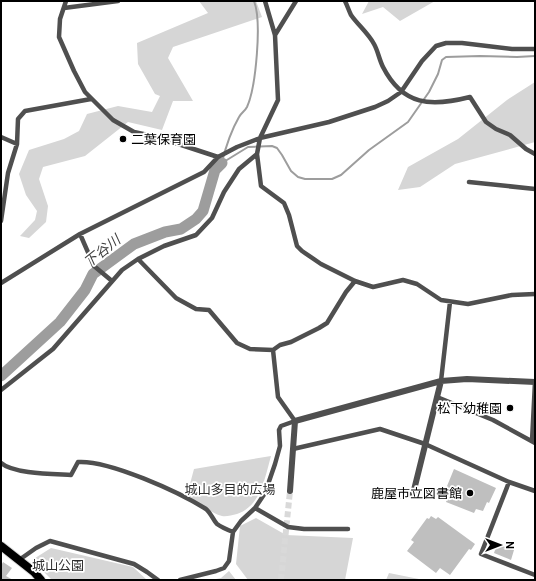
<svg xmlns="http://www.w3.org/2000/svg" width="536" height="581" font-family="Roboto,'Noto Sans JP',sans-serif">
<rect width="100%" height="100%" fill="#fff"/>
<path fill="#d6d6d6" d="M 199,1 L 256,1 L 262,17 L 173,47 L 168,58 L 193,101 L 173,101 L 162,130 L 128,122 L 85,156 L 43,167 L 39,179 L 48,206 L 46,222 L 29,238 L 20,236 L 35,220 L 37,211 L 26,195 L 19,174 L 29,150 L 64,139 L 79,131 L 87,114 L 118,106 L 152,112 L 160,96 L 155,94 L 138,64 L 137,43 L 208,13 Z
M 369,1 L 435,1 L 400,21 L 383,7 L 362,14 Z
M 535,82 L 535,142 L 455,164 L 420,187 L 398,190 L 408,167 L 458,139 L 507,100 Z
M 271,456 C 265,477 261,506 237,514 C 232,515 226,517 222,516 C 210,513 198,502 187,495 L 194,469 Z
M 256,518 L 286,535 L 353,538 L 345,580 L 248,580 L 236,564 L 240,526 Z
M 51,548 L 133,567 L 147,580 L 52,580 L 32,560 Z
M 229,571 L 236,580 L 211,580 L 221,578 Z
M 389,573 L 419,579 L 423,580 L 386,580 Z"/>
<g fill="none" stroke-linecap="round" stroke-linejoin="round">
<path stroke="#9d9d9d" stroke-width="2" d="M 222,162 C 226,146 231,131 239,117 C 241,113 245,111 247,107 C 256,87 262,21 254,1
M 222,163 L 248,147 L 272,146 L 277,148 L 282,155 L 291,171 L 298,177 L 305,179 L 332,179 L 341,175 L 369,150 L 408,122 L 429,92 L 438,74 L 442,60 L 446,57 L 480,56 L 517,57 L 535,56"/>
<path stroke="#9d9d9d" stroke-width="11" d="M 1,376 L 60,322 L 85,290 L 93,274 L 134,244 L 165,232 L 181,229 L 196,219 L 203,211 L 215,170 L 222,163"/>
</g>
<path fill="#bfbfbf" d="M 454,469 L 496,488 L 489,503 L 487,502 L 483,511 L 476,509 L 474,513 L 446,502 L 449,493 L 445,491 Z
M 431,516 L 436,519 L 438,517 L 475,544 L 471,550 L 469,549 L 450,575 L 440,568 L 436,573 L 407,551 L 414,542 L 411,540 L 427,518 L 429,519 Z
M 497,544 L 514,550 L 511,560 L 494,553 Z
M 3,562 L 12,568 L 6,576 L 13,580 L 1,580 L 1,566 Z"/>
<g fill="none" stroke-linecap="round" stroke-linejoin="round">
<path stroke="#d9d9d9" stroke-width="6" stroke-dasharray="6 3" stroke-linecap="butt" d="M 281,580 L 290,491"/>
<defs>
<path id="trunk" d="M 1,546 L 34,572 L 41,580"/>
</defs>
<use href="#trunk" stroke="#dbdbdb" stroke-width="10"/>
<path stroke="#4f4f4f" stroke-width="4.5" d="M 66,1 L 60,19 L 59,37 L 74,71 L 85,92 L 113,120 L 134,132 L 157,137 L 218,157
M 265,1 L 275,35 L 278,100 L 260,138 L 257,154 L 261,186 L 284,203 L 289,215 L 297,246 L 302,251 L 321,264 L 355,281 L 373,287 L 403,280 L 417,284 L 441,300 L 468,304 L 512,295 L 535,294
M 345,1 C 347,5 349,11 351,15 C 358,25 368,33 374,44 C 378,51 379,59 383,67 C 403,106 431,107 470,97 L 486,122 L 496,129 L 510,135 L 526,149 L 535,154
M 64,8 L 118,1
M 275,35 L 296,1
M 1,137 L 17,144
M 469,182 L 535,189
M 1,221 L 8,173 L 17,144 L 18,119 L 25,111 L 91,99
M 80,234 L 94,266 L 112,281
M 138,259 L 176,298 L 196,309 L 209,310 L 237,343 L 250,349 L 273,350 L 280,345 L 291,342 L 319,328 L 327,323 L 346,292 L 355,281
M 1,283 L 80,234 L 204,172 L 218,157 L 237,147 L 260,138 L 329,122 L 375,107 L 388,101 L 401,92 L 422,61 L 436,46 L 446,43 L 462,43 L 512,49 L 535,49
M 441,381 L 450,302
M 1,390 L 53,349 L 122,270 L 138,259 L 164,246 L 196,235 L 212,218 L 224,192 L 239,169 L 257,154
M 437,397 L 493,420 L 535,443
M 532,441 L 535,382
M 293,449 L 380,429 L 425,444 L 509,482 L 535,491
M 1,463 C 13,474 54,474 71,475 L 78,462 C 109,460 179,492 206,509 C 211,513 213,520 217,524 C 221,527 228,530 233,532
M 509,482 L 481,554 L 535,575
M 255,508 L 288,527 L 304,529 L 348,529
M 19,560 L 36,548 L 50,541 L 134,564 L 147,572 L 158,580
M 180,580 L 216,571 L 224,568 L 229,561 L 233,532 L 241,521 L 255,508 L 265,493 L 275,464 L 280,446 L 279,430 L 281,426 L 295,421 L 278,397 L 273,350"/>
<path stroke="#4f4f4f" stroke-width="6" d="M 290,491 L 295,421 L 441,381 L 467,379 L 535,382
M 401,496 L 413,494 L 441,381"/>
<use href="#trunk" stroke="#000" stroke-width="8"/>
</g>
<g fill="#000" stroke="#fff" stroke-width="1.5">
<circle cx="123" cy="139" r="4"/>
<circle cx="510" cy="408" r="4"/>
<circle cx="470" cy="493" r="4"/>
</g>
<g text-anchor="middle" dominant-baseline="central" stroke-width="3.5" stroke-linejoin="round" paint-order="stroke">
<g font-size="13" fill="#000" stroke="#fff" text-anchor="end">
<text x="131" y="139" text-anchor="start">二葉保育園</text>
<text x="502" y="408">松下幼稚園</text>
<text x="462" y="493">鹿屋市立図書館</text>
</g>
<g font-size="13" fill="#2d2d2d" stroke="#fff">
<text x="230" y="489">城山多目的広場</text>
<text x="58" y="565">城山公園</text>
</g>
<g font-size="14" font-style="italic" fill="#3e3e3e" stroke="#fff">
<text transform="translate(102 251) rotate(-39)">下谷川</text>
</g>
</g>
<rect width="536" height="581" fill="none" stroke="#000000" stroke-width="4"/>
<g transform="translate(500 545) rotate(90)" stroke="#ffffff" stroke-width="3" paint-order="stroke">
<path d="M0-3L7 15L0 10L-7 15Z" fill="#000000"/>
<text y="-6" font-size="11" font-weight="bold" text-anchor="middle" fill="#000000">N</text>
</g>
</svg>
